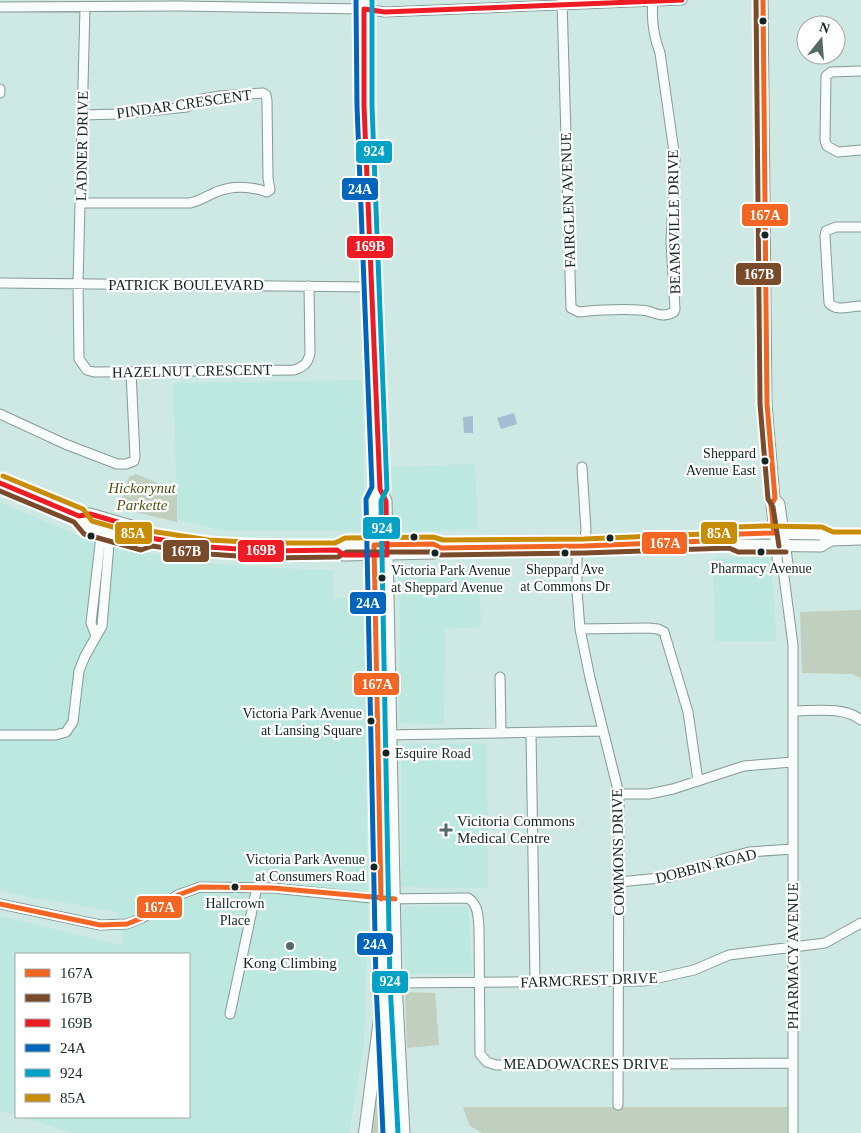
<svg xmlns="http://www.w3.org/2000/svg" width="861" height="1133" font-family="Georgia,serif">
<rect width="100%" height="100%" fill="#cee8e3"/>
<path fill="#bde8e0" d="M 362,380 L 365,531 L 227,531 L 178,520 L 173,383 Z
M 475,464 L 478,529 L 394,533 L 391,467 Z
M 0,503 L 83,537 L 182,561 L 272,568 L 333,570 L 334,598 L 364,598 L 368,910 L 364,1045 L 349,1133 L 73,1133 L 21,1117 L 189,1117 L 189,954 L 16,954 L 16,1115 L 0,1110 L 0,916 L 124,946 L 118,912 L 14,894 L 0,890 Z
M 769,556 L 774,594 L 776,641 L 715,641 L 713,558 Z
M 479,565 L 481,627 L 445,629 L 444,724 L 399,723 L 400,628 L 398,567 Z
M 487,743 L 488,888 L 401,887 L 401,744 Z
M 409,906 L 466,906 L 469,912 L 472,973 L 405,974 L 401,918 L 403,909 Z"/>
<path fill="#c1cfbe" d="M 136,474 L 177,491 L 177,522 L 118,508 L 129,477 Z
M 861,610 L 861,678 L 852,674 L 802,673 L 800,612 Z
M 405,992 L 435,993 L 439,1045 L 407,1048 Z
M 378,1068 L 381,1133 L 370,1133 Z
M 463,1107 L 787,1107 L 787,1133 L 482,1133 L 470,1126 Z"/>
<path fill="#a5bed1" d="M 514,413 L 517,424 L 501,429 L 497,418 Z
M 473,416 L 473,433 L 464,433 L 463,417 Z"/>
<g fill="none" stroke-linecap="round" stroke-linejoin="round">
<defs>
<path id="minor" d="M 562,0 L 571,308 L 579,312 C 599,310 620,309 640,310 C 655,310 658,320 674,312 L 675,309 L 671,242 L 675,159 L 660,53 C 653,35 651,20 653,1
M 763,0 L 767,404 L 775,498 L 771,505 L 778,565 L 783,569 L 793,645 L 793,1133
M 0,7 L 179,6 L 364,9 L 385,12 L 682,0
M 85,7 L 78,284 L 79,359 L 87,370 L 94,372 L 294,370 C 303,367 308,364 310,353 L 309,286
M 861,71 L 831,72 L 826,76 L 825,140 L 827,146 L 838,152 L 861,150
M 0,89 L 0,93
M 80,203 L 190,203 C 200,201 207,196 216,192 C 233,185 250,186 267,192 L 270,190 L 268,178 L 267,101 L 266,95 L 263,93 L 220,96 L 202,99 L 187,107 L 118,114 L 83,115
M 861,227 L 836,227 L 826,231 L 825,236 L 829,303 C 836,312 850,306 861,306
M 0,283 L 372,287
M 0,414 L 65,444 L 117,464 L 126,464 L 134,461 L 135,457 L 131,372
M 582,467 L 586,530 L 584,546 L 577,557 L 577,591 L 580,629 L 590,678 L 619,794 L 618,1105
M 775,498 L 780,504 L 788,564 L 783,569
M 580,629 L 648,628 L 658,629 L 664,632 L 688,712 L 698,781
M 96,636 L 91,623 L 103,518
M 500,677 L 501,732
M 793,711 C 814,711 844,706 861,720
M 531,733 L 535,982
M 0,735 L 56,735 L 66,732 L 73,722 L 79,671 L 85,656 L 102,626 L 111,521
M 386,735 L 603,731
M 619,794 L 649,794 L 673,789 L 744,766 L 792,762
M 619,882 L 670,877 L 726,858 L 749,852 L 793,849
M 0,904 L 100,925 L 127,924 L 142,918 L 178,895 L 200,887 L 273,888 L 381,899 L 468,898 C 478,904 478,916 479,927 L 480,1054 L 487,1062 L 496,1065 L 793,1063
M 396,983 L 645,981 L 694,970 L 729,955 L 825,943 L 861,923
M 230,1014 L 257,887"/>
<path id="major" d="M 364,0 L 364,106 L 380,479 L 380,489 L 386,501 L 396,983 L 404,1133
M 0,483 L 79,516 L 90,514 L 145,530 L 150,538
M 380,489 L 373,499 L 374,545 L 379,735 L 379,798 L 383,983 L 391,1133
M 79,516 L 87,527 L 142,543 L 150,538 L 208,547 L 268,551 L 337,550 L 345,545 L 433,544 L 441,548 L 584,546 L 731,540 L 739,534 L 765,533 L 821,534 L 831,540
M 731,540 L 739,545 L 821,546 L 831,540 L 861,539
M 337,550 L 344,555 L 434,553 L 441,548"/>
<path id="highway" d="M 365,1133 L 383,996"/>
</defs>
<use href="#minor" stroke="#869a97" stroke-width="11"/>
<use href="#major" stroke="#869a97" stroke-width="13"/>
<use href="#highway" stroke="#869a97" stroke-width="14"/>
<use href="#minor" stroke="#f8fcfb" stroke-width="9"/>
<use href="#major" stroke="#f8fcfb" stroke-width="11"/>
<use href="#highway" stroke="#f8fcfb" stroke-width="12"/>
<defs>
<path id="bus-1" d="M 381,899 L 374,545 L 433,544 L 441,548 L 584,546 L 731,540 L 739,534 L 774,533 L 771,505 L 775,498 L 767,404 L 763,0
M 0,904 L 100,925 L 127,924 L 142,918 L 178,895 L 200,887 L 273,888 L 395,899"/>
<path id="bus-2" d="M 756,0 L 760,404 L 768,499 L 773,507 L 779,546
M 0,491 L 74,522 L 84,534 L 141,550 L 152,546 L 208,554 L 268,558 L 338,557 L 347,552 L 431,552 L 441,555 L 584,553 L 729,548 L 738,552 L 786,552"/>
<path id="bus-3" d="M 364,9 L 385,12 L 682,0
M 0,483 L 79,516 L 90,514 L 145,530 L 150,538 L 208,547 L 268,551 L 337,550 L 344,555 L 387,555 L 386,501 L 380,489 L 364,106 L 364,9"/>
<path id="bus-4" d="M 356,0 L 357,106 L 372,487 L 366,499 L 376,983 L 383,1133"/>
<path id="bus-5" d="M 372,0 L 372,106 L 387,489 L 381,501 L 390,983 L 398,1133"/>
<path id="bus-6" d="M 3,476 L 83,509 L 92,521 L 141,535 L 150,531 L 209,540 L 268,543 L 335,543 L 345,538 L 433,537 L 443,540 L 584,539 L 728,533 L 737,527 L 765,526 L 822,527 L 833,532 L 861,532"/>
</defs>
<use href="#bus-1" stroke="#fff" stroke-width="9"/>
<use href="#bus-2" stroke="#fff" stroke-width="9"/>
<use href="#bus-3" stroke="#fff" stroke-width="9"/>
<use href="#bus-4" stroke="#fff" stroke-width="9"/>
<use href="#bus-5" stroke="#fff" stroke-width="9"/>
<use href="#bus-6" stroke="#fff" stroke-width="9"/>
<use href="#bus-1" stroke="#f26522" stroke-width="5"/>
<use href="#bus-2" stroke="#7a4b2a" stroke-width="5"/>
<use href="#bus-3" stroke="#ed1c24" stroke-width="5"/>
<use href="#bus-4" stroke="#0065bd" stroke-width="5"/>
<use href="#bus-5" stroke="#01a2c5" stroke-width="5"/>
<use href="#bus-6" stroke="#c98c07" stroke-width="5"/>
</g>
<g fill="#132522" stroke="#fff" stroke-width="2">
<circle cx="763" cy="21" r="4.5"/>
<circle cx="765" cy="235" r="4.5"/>
<circle cx="765" cy="461" r="4.5"/>
<circle cx="91" cy="536" r="4.5"/>
<circle cx="414" cy="537" r="4.5"/>
<circle cx="610" cy="538" r="4.5"/>
<circle cx="761" cy="552" r="4.5"/>
<circle cx="435" cy="553" r="4.5"/>
<circle cx="565" cy="553" r="4.5"/>
<circle cx="382" cy="578" r="4.5"/>
<circle cx="371" cy="721" r="4.5"/>
<circle cx="386" cy="753" r="4.5"/>
<circle cx="374" cy="867" r="4.5"/>
<circle cx="235" cy="887" r="4.5"/>
</g>
<g fill="#546966" stroke="#fff" stroke-width="2">
<path d="M443.5 822.5h5v5h5v5h-5v5h-5v-5h-5v-5h5z"/>
<circle cx="290" cy="946" r="5"/>
</g>
<g text-anchor="middle" dominant-baseline="central" stroke-width="4.5" stroke-linejoin="round" paint-order="stroke">
<g font-size="14" fill="#132522" stroke="#fff" text-anchor="end">
<text x="756" y="453">Sheppard<tspan x="756" dy="17">Avenue East</tspan></text>
<text x="761" y="568" text-anchor="middle">Pharmacy Avenue</text>
<text x="565" y="569" text-anchor="middle">Sheppard Ave<tspan x="565" dy="17">at Commons Dr</tspan></text>
<text x="391" y="570" text-anchor="start">Victoria Park Avenue<tspan x="391" dy="17">at Sheppard Avenue</tspan></text>
<text x="362" y="713">Victoria Park Avenue<tspan x="362" dy="17">at Lansing Square</tspan></text>
<text x="395" y="753" text-anchor="start">Esquire Road</text>
<text x="365" y="859">Victoria Park Avenue<tspan x="365" dy="17">at Consumers Road</tspan></text>
<text x="235" y="903" text-anchor="middle">Hallcrown<tspan x="235" dy="17">Place</tspan></text>
</g>
<g font-size="15" fill="#132522" stroke="#fff">
<text transform="translate(184 104) rotate(-8)">PINDAR CRESCENT</text>
<text transform="translate(82 146) rotate(-89)">LADNER DRIVE</text>
<text transform="translate(568 200) rotate(-92)">FAIRGLEN AVENUE</text>
<text transform="translate(674 222) rotate(-91)">BEAMSVILLE DRIVE</text>
<text x="186" y="285">PATRICK BOULEVARD</text>
<text transform="translate(192 371) rotate(-1)">HAZELNUT CRESCENT</text>
<text transform="translate(618 852) rotate(-91)">COMMONS DRIVE</text>
<text transform="translate(706 866) rotate(-14)">DOBBIN ROAD</text>
<text transform="translate(793 956) rotate(-90)">PHARMACY AVENUE</text>
<text transform="translate(589 980) rotate(-2)">FARMCREST DRIVE</text>
<text x="586" y="1064">MEADOWACRES DRIVE</text>
</g>
<g font-size="15" font-style="italic" fill="#4f5317" stroke="#fff">
<text x="142" y="488">Hickorynut<tspan x="142" dy="17">Parkette</tspan></text>
</g>
<g font-size="15" fill="#132522" stroke="#fff" text-anchor="start">
<text x="457" y="821">Vicitoria Commons<tspan x="457" dy="17">Medical Centre</tspan></text>
<text x="290" y="963" text-anchor="middle">Kong Climbing</text>
</g>
</g>
<g stroke="#fff" stroke-width="2">
<rect x="355" y="140" width="38" height="24" rx="5" fill="#01a2c5"/>
<rect x="341" y="177" width="38" height="24" rx="5" fill="#0065bd"/>
<rect x="741" y="203" width="48" height="24" rx="5" fill="#f26522"/>
<rect x="346" y="235" width="48" height="24" rx="5" fill="#ed1c24"/>
<rect x="735" y="262" width="47" height="24" rx="5" fill="#7a4b2a"/>
<rect x="362" y="516" width="39" height="24" rx="5" fill="#01a2c5"/>
<rect x="114" y="521" width="39" height="24" rx="5" fill="#c98c07"/>
<rect x="700" y="521" width="38" height="24" rx="5" fill="#c98c07"/>
<rect x="641" y="531" width="47" height="24" rx="5" fill="#f26522"/>
<rect x="237" y="539" width="48" height="24" rx="5" fill="#ed1c24"/>
<rect x="162" y="539" width="48" height="24" rx="5" fill="#7a4b2a"/>
<rect x="349" y="591" width="38" height="24" rx="5" fill="#0065bd"/>
<rect x="353" y="672" width="47" height="24" rx="5" fill="#f26522"/>
<rect x="136" y="895" width="47" height="24" rx="5" fill="#f26522"/>
<rect x="356" y="932" width="38" height="24" rx="5" fill="#0065bd"/>
<rect x="371" y="970" width="38" height="24" rx="5" fill="#01a2c5"/>
</g>
<g font-size="14" text-anchor="middle" font-weight="bold" fill="#fff">
<text x="374" y="156">924</text>
<text x="360" y="194">24A</text>
<text x="765" y="220">167A</text>
<text x="370" y="251">169B</text>
<text x="759" y="279">167B</text>
<text x="382" y="533">924</text>
<text x="133" y="538">85A</text>
<text x="719" y="538">85A</text>
<text x="665" y="548">167A</text>
<text x="261" y="555">169B</text>
<text x="186" y="556">167B</text>
<text x="368" y="608">24A</text>
<text x="377" y="689">167A</text>
<text x="159" y="912">167A</text>
<text x="375" y="949">24A</text>
<text x="390" y="986">924</text>
</g>
<rect x="15" y="953" width="175" height="165" fill="#ffffff" stroke="#a1a8a7"/>
<rect x="25" y="969" width="25" height="8" fill="#f26522" stroke="#a1a8a7"/>
<text x="60" y="978" font-size="15" fill="#132522">167A</text>
<rect x="25" y="994" width="25" height="8" fill="#7a4b2a" stroke="#a1a8a7"/>
<text x="60" y="1003" font-size="15" fill="#132522">167B</text>
<rect x="25" y="1019" width="25" height="8" fill="#ed1c24" stroke="#a1a8a7"/>
<text x="60" y="1028" font-size="15" fill="#132522">169B</text>
<rect x="25" y="1044" width="25" height="8" fill="#0065bd" stroke="#a1a8a7"/>
<text x="60" y="1053" font-size="15" fill="#132522">24A</text>
<rect x="25" y="1069" width="25" height="8" fill="#01a2c5" stroke="#a1a8a7"/>
<text x="60" y="1078" font-size="15" fill="#132522">924</text>
<rect x="25" y="1094" width="25" height="8" fill="#c98c07" stroke="#a1a8a7"/>
<text x="60" y="1103" font-size="15" fill="#132522">85A</text>
<g transform="translate(821 40) rotate(17)"><circle r="24" fill="#ffffff" stroke="#a1a8a7"/>
<path d="M0-4L9 19L0 12L-9 19Z" fill="#546966"/>
<text y="-8" font-size="14" font-weight="bold" text-anchor="middle" fill="#132522">N</text>
</g>
</svg>
